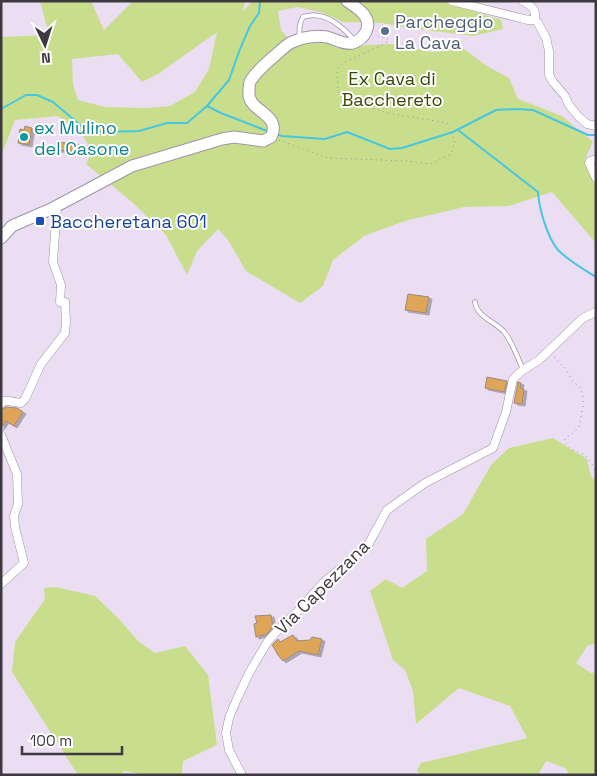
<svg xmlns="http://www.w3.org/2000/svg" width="597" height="776" font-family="'Space Grotesk',sans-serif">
<defs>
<filter id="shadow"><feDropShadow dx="3" dy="2" stdDeviation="0" flood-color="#0004"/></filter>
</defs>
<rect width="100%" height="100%" fill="#ebdef2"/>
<path fill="#c9de8d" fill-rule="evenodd" d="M 40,1 L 91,1 L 104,30 L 133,1 L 245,1 L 243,12 L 252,1 L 441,1 L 501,20 L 503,29 L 473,36 L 410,28 L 382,23 L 343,22 L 321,12 L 297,7 L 278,11 L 281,30 L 296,47 L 307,43 L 324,42 L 337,48 L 352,49 L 365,45 L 391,44 L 432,52 L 464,49 L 487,66 L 509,78 L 518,99 L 562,116 L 593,142 L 585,159 L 596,187 L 596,243 L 552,192 L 509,206 L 464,207 L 405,221 L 364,236 L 333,260 L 323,286 L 300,303 L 246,271 L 228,240 L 218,229 L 197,251 L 187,275 L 166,235 L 133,203 L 86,164 L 92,151 L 82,134 L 58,116 L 15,120 L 3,151 L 1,152 L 1,37 L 49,35 ZM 217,32 L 209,69 L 195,92 L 170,106 L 146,108 L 105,107 L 78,100 L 73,84 L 72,59 L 118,54 L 142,82 L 158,74 Z
M 553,438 L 587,459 L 591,476 L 596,481 L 596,644 L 588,645 L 576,663 L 591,673 L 596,672 L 596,775 L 570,775 L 565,768 L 546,761 L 538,775 L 421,775 L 417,770 L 421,763 L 527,738 L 510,706 L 459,688 L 416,724 L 413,691 L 405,670 L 393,660 L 370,591 L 386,579 L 402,588 L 427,571 L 426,539 L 463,514 L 491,465 L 509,448 Z
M 56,587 L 95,596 L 119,619 L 139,642 L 155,653 L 185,646 L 208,675 L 217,745 L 183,761 L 182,775 L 146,775 L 125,771 L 119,775 L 78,775 L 12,672 L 15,642 L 45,599 L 44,588 Z"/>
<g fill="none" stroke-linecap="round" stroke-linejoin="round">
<path stroke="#46c7df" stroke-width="2" d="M 207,106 L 221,113 L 267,131
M 1,109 L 26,95 L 37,95 L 53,102 L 86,130 L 103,132 L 139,131 L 167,123 L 187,123 L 207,106 L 229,80 L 240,49 L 250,26 L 259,13 L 260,1
M 458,130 L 538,192 C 539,208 547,237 558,250 C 569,261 583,269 596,277
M 276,134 L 282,136 L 325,139 L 347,132 L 390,149 L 402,148 L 453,132 L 496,110 L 517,109 L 533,110 L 588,135 L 596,135"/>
</g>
<path fill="#dea459" stroke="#998a79" filter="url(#shadow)" d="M 25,126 L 32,128 L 29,145 L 18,143 L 20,129 L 24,130 Z
M 59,142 L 80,145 L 79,152 L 58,150 Z
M 408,294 L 429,297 L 426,313 L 405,310 Z
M 487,377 L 507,381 L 504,392 L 485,388 Z
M 518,382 L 521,383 L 520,388 L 524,389 L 522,404 L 514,403 Z
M 6,407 L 17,408 L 23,412 L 14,426 L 6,421 L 1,428 L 1,410 Z
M 271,615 L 273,627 L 267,634 L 256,637 L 254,624 L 257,623 L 255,616 Z
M 293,635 L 297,641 L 310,640 L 312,637 L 322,639 L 318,655 L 299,651 L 283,661 L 277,654 L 277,653 L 272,645 L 278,639 L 280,642 Z"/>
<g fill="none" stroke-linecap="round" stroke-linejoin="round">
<defs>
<path id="lane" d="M 300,39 C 299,30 299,24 303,17 C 323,10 342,26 354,40
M 475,302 C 477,318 497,322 505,333 C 513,344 518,358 523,370"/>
<path id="street" d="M 452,1 L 528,20 L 535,20 L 538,23 L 546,38 L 549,51 L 549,75 L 553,82 L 565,96 L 569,105 L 578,116 L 587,124 L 596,126
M 523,1 C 533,7 536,9 535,20
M 596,159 L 590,161 L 589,163 L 596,178
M 1,404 L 4,401 L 8,401 L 21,403 L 25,399 L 41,364 L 65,333 L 66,322 L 65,302 L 60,302 L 61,285 L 53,262 L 57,206
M 1,435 L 17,474 L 18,504 L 14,516 L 15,527 L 24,563 L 1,584
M 242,775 L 229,750 L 226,733 L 229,718 L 236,701 L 249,673 L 268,641 L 279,629 L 299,610 L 325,581 L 361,552 L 368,545 L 387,510 L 425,483 L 493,448 L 506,412 L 513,379 L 523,370 L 539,360 L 583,318 L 596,312"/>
<path id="secondary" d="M 1,238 L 12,226 L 51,209 L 132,166 L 222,139 L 234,137 L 263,141 L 271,137 C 283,113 246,112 249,91 C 249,87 249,83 251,80 C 257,71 265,64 272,58 C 278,53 284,47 290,43 C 301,38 315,35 327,37 C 336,39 343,45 353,43 C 364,39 372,27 365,16 C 361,10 353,5 347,1"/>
</defs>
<use href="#lane" stroke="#9f93a6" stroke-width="5.5"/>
<use href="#street" stroke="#9f93a6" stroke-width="9"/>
<use href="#secondary" stroke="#9f93a6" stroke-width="13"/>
<path stroke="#99909d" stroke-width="1" stroke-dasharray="1 4" stroke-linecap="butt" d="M 279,140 L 328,158 L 407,161 L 430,164 L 451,154 L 455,141 L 447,123 L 387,113 L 350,101 L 343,98 L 338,91 L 337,69 L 341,64 L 388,42 L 388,39 L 375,35
M 554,357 L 566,369 L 572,381 L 580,387 L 583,396 L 583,406 L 579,427 L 572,434 L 566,437 L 564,441 L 571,449 L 585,455 L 592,464 L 596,475"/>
<use href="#lane" stroke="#fff" stroke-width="4"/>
<use href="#street" stroke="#fff" stroke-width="8"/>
<use href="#secondary" stroke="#fff" stroke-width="11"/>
</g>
<circle fill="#5c6f8a" stroke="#fff" stroke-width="2" cx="385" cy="31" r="5"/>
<circle fill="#0f9aa8" stroke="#fff" stroke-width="2" cx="24" cy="137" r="5"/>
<rect fill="#1a4fb4" stroke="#fff" stroke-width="2" x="35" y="216" width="10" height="10" rx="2.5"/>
<g text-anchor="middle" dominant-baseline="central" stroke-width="4" stroke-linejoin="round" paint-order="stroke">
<g font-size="18" fill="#4e5e75" stroke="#fff" text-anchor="start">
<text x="395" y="21">Parcheggio<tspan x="395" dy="21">La Cava</tspan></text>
</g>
<g font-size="18" fill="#3b4804" stroke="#fff">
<text x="392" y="78">Ex Cava di<tspan x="392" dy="21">Bacchereto</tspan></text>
</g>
<g font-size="18" fill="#0d838f" stroke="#fff" text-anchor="start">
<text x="34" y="127">ex Mulino<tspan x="34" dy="21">del Casone</tspan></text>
</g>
<g font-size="18" fill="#164399" stroke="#fff" text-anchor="start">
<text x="50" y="221">Baccheretana 601</text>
</g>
<g font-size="18" fill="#3e3940" stroke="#fff">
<text transform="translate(322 587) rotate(-45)">Via Capezzana</text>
</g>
</g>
<rect width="597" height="776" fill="none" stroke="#3e3940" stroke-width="5"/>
<g transform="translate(45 45) rotate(176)" stroke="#ffffff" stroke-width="4" paint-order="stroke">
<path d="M0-4L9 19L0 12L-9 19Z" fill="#3e3940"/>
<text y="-8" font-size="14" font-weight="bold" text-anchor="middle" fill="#3e3940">N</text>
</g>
<path d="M22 746v8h100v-8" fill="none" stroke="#3e3940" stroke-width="2.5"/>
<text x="30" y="746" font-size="15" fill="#3e3940" stroke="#ffffff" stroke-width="4" paint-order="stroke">100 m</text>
</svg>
